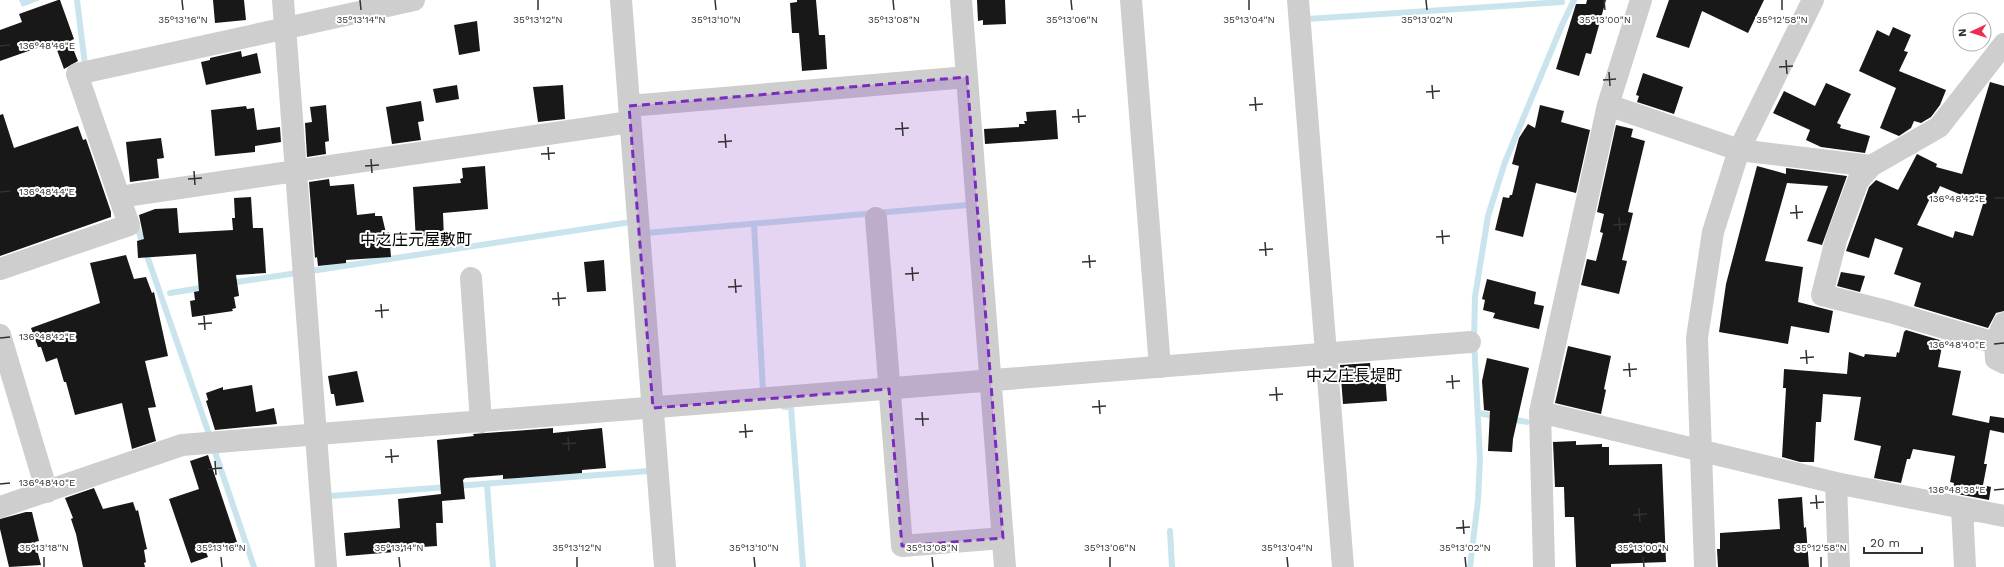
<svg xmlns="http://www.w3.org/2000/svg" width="2004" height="567" font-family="'Work Sans','Noto Sans JP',sans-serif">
<rect width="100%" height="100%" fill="#fff"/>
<path fill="#cae4ee" d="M 19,0 L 40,0 L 22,7 Z"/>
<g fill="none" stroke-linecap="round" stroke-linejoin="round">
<path stroke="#cae4ee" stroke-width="6" d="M 77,0 L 85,65
M 1307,19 L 1562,2
M 136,224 L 209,434
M 754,224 L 763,391
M 646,233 L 968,205
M 311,271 L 631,222
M 230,283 L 297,273
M 170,293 L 207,287
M 784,407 L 791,407 L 803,567
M 1479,413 L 1498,417
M 1509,419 L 1527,422
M 215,452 L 254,567
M 487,484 L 493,567
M 457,486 L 649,471 L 650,475
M 330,496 L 448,487
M 1170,531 L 1172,567
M 1470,567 L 1478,500 L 1480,460 L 1474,339 L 1475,297 L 1488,216 L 1505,162 L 1562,25 L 1574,0"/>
</g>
<path fill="#181818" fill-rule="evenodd" d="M 58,0 L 60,0 L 74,39 L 70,41 L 78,61 L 64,69 L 54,42 L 0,61 L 0,30 L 22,22 L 19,14 Z
M 213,0 L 244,0 L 246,20 L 215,23 Z
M 797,0 L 816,0 L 819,35 L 825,35 L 827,69 L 802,71 L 799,33 L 792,33 L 790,3 L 797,2 Z
M 977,0 L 1005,0 L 1006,24 L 983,25 L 983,20 L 978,21 Z
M 1587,0 L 1606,0 L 1591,54 L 1586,53 L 1579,76 L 1556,69 L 1576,4 L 1586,4 Z
M 1669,0 L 1764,0 L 1748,33 L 1702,11 L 1689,48 L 1656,37 Z
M 477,21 L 480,51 L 459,55 L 454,25 Z
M 1893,27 L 1911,35 L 1904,51 L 1908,52 L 1899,71 L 1946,90 L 1940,105 L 1931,117 L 1921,123 L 1914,121 L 1911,128 L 1899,136 L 1880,128 L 1896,88 L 1859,71 L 1877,30 L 1889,36 Z
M 241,51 L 242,57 L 257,53 L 261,73 L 206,85 L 201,62 L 210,60 L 210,58 Z
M 1643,73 L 1683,87 L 1674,114 L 1637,102 L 1639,96 L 1636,95 Z
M 1990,82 L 2004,86 L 2004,311 L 1996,313 L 1988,328 L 1914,306 L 1921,283 L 1894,274 L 1903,248 L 1875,238 L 1869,258 L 1846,251 L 1869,187 L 1876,180 L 1898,190 L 1917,154 L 1937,164 L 1936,167 L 1962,174 ZM 1940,186 L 1983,204 L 1973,236 L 1955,231 L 1953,238 L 1917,225 L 1933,192 L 1936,194 Z
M 1826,83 L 1851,94 L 1837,123 L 1841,125 L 1840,128 L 1870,136 L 1865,153 L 1821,147 L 1806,140 L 1810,130 L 1773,113 L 1784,91 L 1815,106 Z
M 457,85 L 459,99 L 436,103 L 433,89 Z
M 563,85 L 565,119 L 538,122 L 533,87 Z
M 421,101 L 424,121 L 418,122 L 421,140 L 392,144 L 386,107 Z
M 326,105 L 329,141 L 325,142 L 326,154 L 307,157 L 305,123 L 312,122 L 310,107 Z
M 1540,105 L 1564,111 L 1561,122 L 1590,130 L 1576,193 L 1536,183 L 1523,237 L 1495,230 L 1503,197 L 1509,198 L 1510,195 L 1512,195 L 1519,166 L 1512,164 L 1519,138 L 1528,124 L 1535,128 Z
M 246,106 L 247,109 L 254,108 L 257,130 L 280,127 L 281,142 L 255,146 L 255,152 L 215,156 L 211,110 Z
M 1056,110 L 1058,139 L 985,144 L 984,129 L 1019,127 L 1019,124 L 1025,124 L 1024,121 L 1027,121 L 1026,112 Z
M 3,114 L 14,148 L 78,126 L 83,140 L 86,139 L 111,212 L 111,217 L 0,256 L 0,115 Z
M 1616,125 L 1633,129 L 1631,137 L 1645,141 L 1628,212 L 1633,213 L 1622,260 L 1627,261 L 1619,294 L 1581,285 L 1587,259 L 1596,261 L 1603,233 L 1600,232 L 1604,214 L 1597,212 Z
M 161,138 L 164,158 L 157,159 L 159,178 L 130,182 L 126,142 Z
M 485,166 L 488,209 L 443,213 L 444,240 L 416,242 L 413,187 L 461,183 L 460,179 L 463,178 L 462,168 Z
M 1757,166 L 1786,174 L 1786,168 L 1847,176 L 1822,245 L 1807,241 L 1828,186 L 1787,183 L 1765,261 L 1803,267 L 1798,302 L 1833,311 L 1829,333 L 1791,326 L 1788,344 L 1719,332 L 1726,284 Z
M 329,179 L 330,186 L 354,184 L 357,215 L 375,213 L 375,216 L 382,216 L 386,233 L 389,232 L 391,257 L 346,260 L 346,263 L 318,266 L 317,257 L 315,258 L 309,182 Z
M 251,197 L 253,228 L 263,228 L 266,273 L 236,275 L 239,296 L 234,297 L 236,308 L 232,309 L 233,311 L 192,317 L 190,301 L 195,300 L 194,292 L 199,291 L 196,254 L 138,258 L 137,241 L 144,239 L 139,215 L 155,209 L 177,208 L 179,233 L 233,230 L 232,218 L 235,218 L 234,198 Z
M 126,255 L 134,279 L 146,277 L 152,293 L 154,292 L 168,356 L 145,361 L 156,407 L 148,408 L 156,441 L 132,449 L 122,403 L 75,415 L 66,382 L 64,382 L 57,358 L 46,362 L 41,347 L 38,347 L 31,328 L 100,303 L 90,263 Z
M 604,260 L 606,291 L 587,292 L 584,262 Z
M 1841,272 L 1865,276 L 1860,292 L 1837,286 Z
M 1487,279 L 1536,292 L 1534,304 L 1544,306 L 1539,329 L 1493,318 L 1495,313 L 1483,310 L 1485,300 L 1482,299 Z
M 1906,330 L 1943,341 L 1938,367 L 1961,371 L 1952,415 L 1989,423 L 1990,416 L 2004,418 L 2004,433 L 1990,430 L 1984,464 L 1987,464 L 1983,485 L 1991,487 L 1989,500 L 1952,493 L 1954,483 L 1950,482 L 1955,456 L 1913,449 L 1910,459 L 1907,459 L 1901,483 L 1874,478 L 1881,446 L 1854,440 L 1861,397 L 1823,394 L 1821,422 L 1816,422 L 1814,462 L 1800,462 L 1782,457 L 1786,388 L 1783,388 L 1784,369 L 1847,374 L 1849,352 L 1864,357 L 1865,354 L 1896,357 L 1897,352 L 1899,353 L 1904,332 Z
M 1568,346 L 1611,356 L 1604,389 L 1606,390 L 1601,414 L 1555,403 Z
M 1487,358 L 1529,368 L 1513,439 L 1512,452 L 1488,451 L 1490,411 L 1484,410 L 1482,381 Z
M 1370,363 L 1371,375 L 1385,374 L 1387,401 L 1343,404 L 1340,365 Z
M 357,371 L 364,402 L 336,406 L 334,394 L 331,394 L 328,376 Z
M 252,385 L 256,412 L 274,408 L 277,424 L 215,430 L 206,401 L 208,400 L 206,393 L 223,387 L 223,390 Z
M 553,428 L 553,433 L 602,428 L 606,468 L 582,470 L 582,473 L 544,476 L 503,479 L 503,475 L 465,478 L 463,480 L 465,499 L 442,501 L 443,523 L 436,523 L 437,546 L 407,548 L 407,551 L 346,556 L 344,533 L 400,528 L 398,499 L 441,494 L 437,440 L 474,436 L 473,434 Z
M 1576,441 L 1576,445 L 1602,444 L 1602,447 L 1609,447 L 1609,465 L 1662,464 L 1666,562 L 1611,564 L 1611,567 L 1576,567 L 1574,517 L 1565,517 L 1564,487 L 1555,487 L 1553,442 Z
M 208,455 L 237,542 L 206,552 L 208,557 L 191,563 L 169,499 L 199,489 L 190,461 Z
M 94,488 L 103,509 L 133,502 L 136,511 L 138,510 L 147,549 L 144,550 L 146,562 L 144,563 L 145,567 L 83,567 L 76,534 L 71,519 L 73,518 L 65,498 Z
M 1802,497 L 1804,528 L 1806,527 L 1809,567 L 1718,567 L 1717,549 L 1720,549 L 1720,533 L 1780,529 L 1778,499 Z
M 26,512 L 32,512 L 39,541 L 35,542 L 41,565 L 9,567 L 0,529 L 0,519 Z"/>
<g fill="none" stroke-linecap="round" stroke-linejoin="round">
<path stroke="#cecece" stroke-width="22" d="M 283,0 L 326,567
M 621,0 L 665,567
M 961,0 L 1005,567
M 1131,0 L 1160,367
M 1298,0 L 1343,567
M 1608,105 L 1739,150 L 1871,166
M 629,106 L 967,77
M 132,195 L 630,122
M 876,218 L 902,546 L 1003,538
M 0,269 L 129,225 L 77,74 L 414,0
M 471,278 L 481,422
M 2004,323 L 1995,343 L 1996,359 L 2004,363
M 0,335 L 47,492
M 1995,343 L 1890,312 L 1822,295 L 1836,240 L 1858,181 L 1871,166 L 1939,127 L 2004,44
M 1540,412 L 1836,483 L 2004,516
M 1836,483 L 1839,567
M 0,507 L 182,445 L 1470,342
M 1962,508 L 1965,567
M 1544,567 L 1540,412 L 1608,105 L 1641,0
M 1705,567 L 1697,338 L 1713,232 L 1739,150 L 1813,0"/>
</g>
<path fill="#7b2cbf" fill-opacity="0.2" stroke="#7b2cbf" stroke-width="3" stroke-dasharray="8 5" stroke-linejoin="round" d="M 967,77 L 1003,538 L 902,546 L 889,389 L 653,408 L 629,106 Z"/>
<path fill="none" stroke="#313131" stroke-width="1.5" d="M 182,0 L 183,10M 360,0 L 361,10M 538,0 L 538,10M 715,0 L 716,10M 893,0 L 894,10M 1071,0 L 1072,10M 1249,0 L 1249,10M 1426,0 L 1427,10M 1604,0 L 1605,10M 1782,0 L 1782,10M 0,46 L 10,45M 1786,60 L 1787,74M 1779,67 L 1793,66M 1609,72 L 1610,86M 1603,80 L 1616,79M 1432,85 L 1433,99M 1426,92 L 1440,91M 1255,97 L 1256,111M 1249,105 L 1263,104M 1078,109 L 1079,123M 1072,117 L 1086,116M 902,122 L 903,136M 895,129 L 909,128M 725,134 L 726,148M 718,142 L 732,141M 548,147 L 549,160M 541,154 L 555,153M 371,159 L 372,173M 365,166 L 379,165M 194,171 L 195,185M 188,179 L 202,178M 0,192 L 10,191M 1994,198 L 2004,198M 1796,205 L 1797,219M 1790,213 L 1803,212M 1619,217 L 1620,231M 1613,225 L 1627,224M 1442,230 L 1443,244M 1436,237 L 1450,236M 1265,242 L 1266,256M 1259,250 L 1273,249M 1089,255 L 1090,268M 1082,262 L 1096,261M 912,267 L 913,281M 905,274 L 919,273M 735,279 L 736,293M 728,287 L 742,286M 558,292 L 559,306M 552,299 L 566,298M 381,304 L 382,318M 375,311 L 389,310M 204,316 L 205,330M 198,324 L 212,323M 0,338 L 10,337M 1994,344 L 2004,343M 1806,350 L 1807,364M 1800,358 L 1814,357M 1629,363 L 1630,377M 1623,370 L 1637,369M 1452,375 L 1453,389M 1446,382 L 1460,381M 1276,387 L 1277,401M 1269,395 L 1283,394M 1099,400 L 1100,414M 1092,407 L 1106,406M 922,412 L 923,426M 915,419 L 929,419M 745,424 L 746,438M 739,432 L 753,431M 568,437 L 569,451M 562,444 L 576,443M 391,449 L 392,463M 385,457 L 399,456M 215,461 L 216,475M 208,469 L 222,468M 0,484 L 10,483M 1994,490 L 2004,489M 1816,495 L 1817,509M 1810,503 L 1824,502M 1639,508 L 1640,522M 1633,515 L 1647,514M 1463,520 L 1464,534M 1456,528 L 1470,527M 44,557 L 44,567M 221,557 L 222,567M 399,557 L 400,567M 577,557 L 577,567M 754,557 L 755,567M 932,557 L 933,567M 1110,557 L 1110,567M 1287,557 L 1288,567M 1465,557 L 1466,567M 1643,557 L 1644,567M 1821,557 L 1821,567"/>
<g text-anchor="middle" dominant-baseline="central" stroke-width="4" stroke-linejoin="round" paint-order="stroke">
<g font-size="16" fill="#000" stroke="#fff">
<text x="416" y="239">中之庄元屋敷町</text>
<text x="1354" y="375">中之庄長堤町</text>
</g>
</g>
<g font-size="10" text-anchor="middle" fill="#313131" stroke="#fff" stroke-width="4" stroke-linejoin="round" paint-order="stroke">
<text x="183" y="23">35°13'16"N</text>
<text x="361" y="23">35°13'14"N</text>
<text x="894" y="23">35°13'08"N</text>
<text x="1072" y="23">35°13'06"N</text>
<text x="1249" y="23">35°13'04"N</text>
<text x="1427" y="23">35°13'02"N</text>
<text x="1605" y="23">35°13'00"N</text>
<text x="1782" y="23">35°12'58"N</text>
<text x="538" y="23">35°13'12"N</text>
<text x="716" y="23">35°13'10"N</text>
<text x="47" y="49">136°48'46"E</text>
<text x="47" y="195">136°48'44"E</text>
<text x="1957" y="202">136°48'42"E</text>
<text x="47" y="340">136°48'42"E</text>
<text x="1957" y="348">136°48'40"E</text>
<text x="47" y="486">136°48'40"E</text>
<text x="1957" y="493">136°48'38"E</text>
<text x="44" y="551">35°13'18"N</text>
<text x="221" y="551">35°13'16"N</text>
<text x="399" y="551">35°13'14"N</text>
<text x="577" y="551">35°13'12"N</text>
<text x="754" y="551">35°13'10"N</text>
<text x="932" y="551">35°13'08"N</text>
<text x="1110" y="551">35°13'06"N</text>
<text x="1287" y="551">35°13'04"N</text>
<text x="1465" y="551">35°13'02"N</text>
<text x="1643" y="551">35°13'00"N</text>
<text x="1821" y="551">35°12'58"N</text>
</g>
<g transform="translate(1972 32) rotate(266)"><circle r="19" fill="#ffffff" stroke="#adadad"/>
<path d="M0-3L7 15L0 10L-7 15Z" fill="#ed2d50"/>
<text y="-6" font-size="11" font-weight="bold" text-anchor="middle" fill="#313131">N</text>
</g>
<path d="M1864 547v6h58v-6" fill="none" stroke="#313131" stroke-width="2"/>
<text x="1870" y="547" font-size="12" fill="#313131" stroke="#ffffff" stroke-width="3" paint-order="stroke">20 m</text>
</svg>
